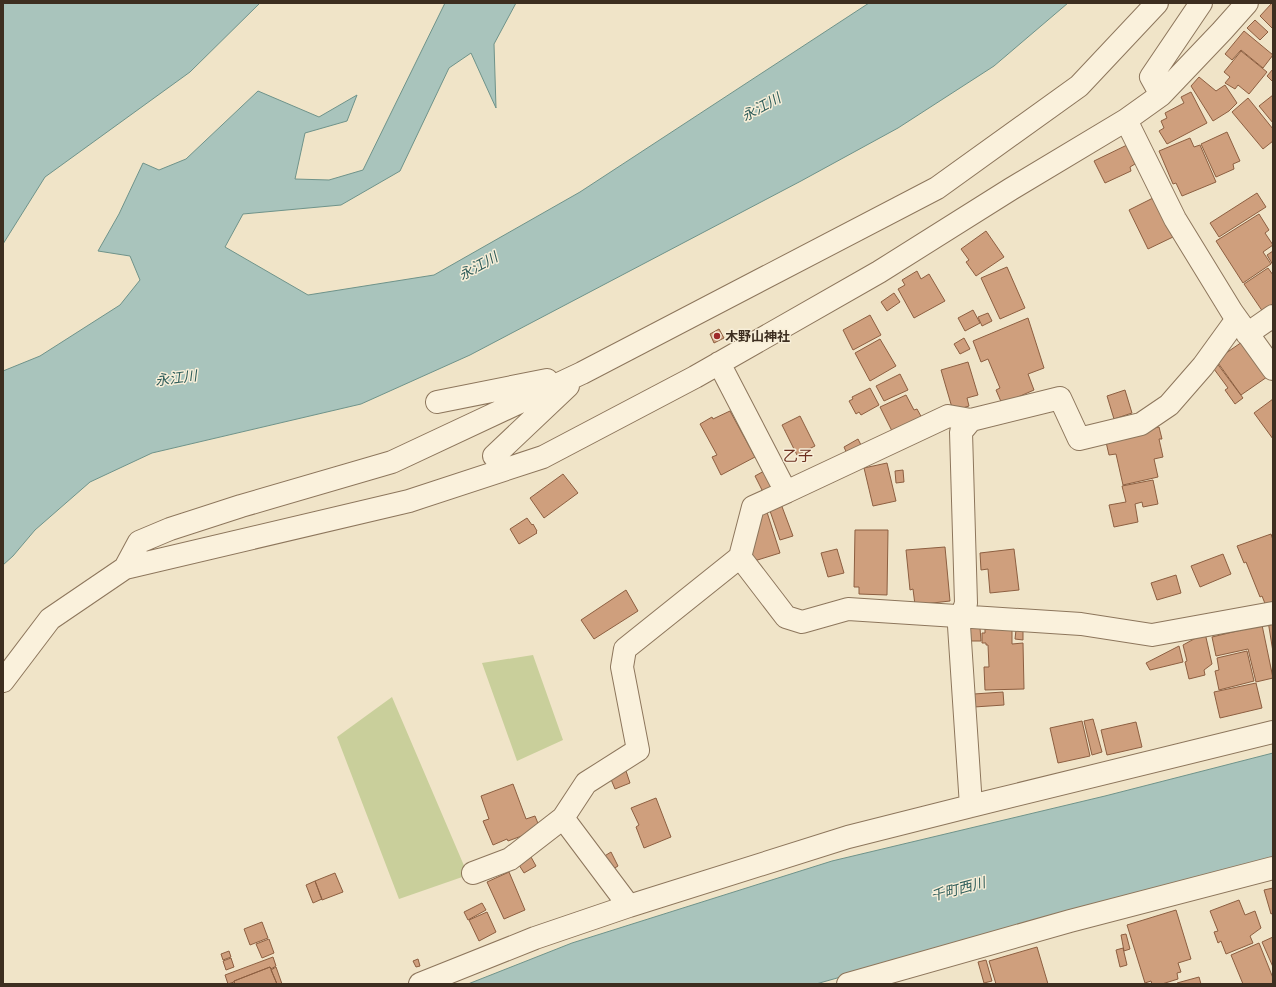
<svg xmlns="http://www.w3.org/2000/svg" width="1276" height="987" font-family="'Roboto Serif','Noto Sans JP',serif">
<rect width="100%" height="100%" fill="#f0e4c8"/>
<path fill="#c9cf9b" d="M 533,655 L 563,740 L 517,761 L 482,663 Z
M 392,697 L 468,875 L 399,899 L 337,737 Z"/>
<path fill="#a9c4bc" stroke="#6f938a" d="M 3,3 L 260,3 L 190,72 L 45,177 L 3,244 Z
M 445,3 L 516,3 L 494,44 L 496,108 L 471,53 L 449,68 L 400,171 L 341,205 L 243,214 L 225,247 L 308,295 L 434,275 L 580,192 L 869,3 L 1068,3 L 994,66 L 898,128 L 801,181 L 470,355 L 361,404 L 152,453 L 90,482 L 35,530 L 13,556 L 3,565 L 3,371 L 40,356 L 120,305 L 140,280 L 130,256 L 98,251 L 119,214 L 143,163 L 159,170 L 186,159 L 258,91 L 319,117 L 357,95 L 347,121 L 305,133 L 295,179 L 329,180 L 363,170 Z
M 1273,753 L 1273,857 L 1087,907 L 816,984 L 468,984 L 572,943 L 832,861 L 1105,796 Z"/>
<path fill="#cf9f7d" stroke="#8d5f41" d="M 1272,3 L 1273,3 L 1273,27 L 1272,28 L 1260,16 Z
M 1255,20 L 1268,32 L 1260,40 L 1247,28 Z
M 1244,31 L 1273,55 L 1263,68 L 1241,50 L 1232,60 L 1225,54 Z
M 1241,51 L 1267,72 L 1249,94 L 1238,85 L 1235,89 L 1225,83 L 1230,77 L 1224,72 Z
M 1273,69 L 1273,82 L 1267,76 Z
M 1199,77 L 1216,91 L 1225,85 L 1237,103 L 1229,111 L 1213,121 L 1191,86 Z
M 1191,92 L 1207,123 L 1167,144 L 1159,131 L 1164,128 L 1161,121 L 1167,118 L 1165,113 L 1184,103 L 1181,97 Z
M 1273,95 L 1273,123 L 1259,106 Z
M 1248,98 L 1273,129 L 1273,141 L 1263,149 L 1232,112 Z
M 1227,132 L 1240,161 L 1233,164 L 1234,169 L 1216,177 L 1201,144 Z
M 1190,138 L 1194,147 L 1200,145 L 1216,182 L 1182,196 L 1176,183 L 1173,184 L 1159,151 Z
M 1127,145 L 1135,164 L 1130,167 L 1131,171 L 1105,183 L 1094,161 Z
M 1257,193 L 1266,207 L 1219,237 L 1210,223 Z
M 1153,198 L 1173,237 L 1148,249 L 1129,210 Z
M 1259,214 L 1269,230 L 1265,233 L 1273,245 L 1263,252 L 1271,264 L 1243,283 L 1216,241 Z
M 986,231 L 1004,257 L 976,276 L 966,262 L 969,260 L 961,249 Z
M 1273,251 L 1273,265 L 1267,255 Z
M 1007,267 L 1025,308 L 1000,319 L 981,278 Z
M 1268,268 L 1273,275 L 1273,305 L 1263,312 L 1244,284 Z
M 917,271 L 921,279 L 929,274 L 945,301 L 914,318 L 898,289 L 905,285 L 902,280 Z
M 894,293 L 900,302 L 887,311 L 881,302 Z
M 973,310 L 980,323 L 965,331 L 958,318 Z
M 988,313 L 992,321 L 982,326 L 978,317 Z
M 870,315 L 881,335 L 853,350 L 843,330 Z
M 1028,318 L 1044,368 L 1028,374 L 1034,390 L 1002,404 L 996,390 L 1000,388 L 988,359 L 981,362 L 973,341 Z
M 719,329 L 724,338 L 714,343 L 710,334 Z
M 964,338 L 970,349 L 960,354 L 954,344 Z
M 880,339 L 896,366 L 870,381 L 855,353 Z
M 1242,342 L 1267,377 L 1241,395 L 1216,360 Z
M 968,362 L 978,395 L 967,398 L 969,406 L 953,411 L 941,370 Z
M 1216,362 L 1243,398 L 1235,404 L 1225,390 L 1228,388 L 1211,365 Z
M 900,374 L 908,390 L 884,401 L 876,386 Z
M 870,388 L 879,405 L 861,415 L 859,412 L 856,414 L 849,401 L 853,399 L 852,397 Z
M 1125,390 L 1132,413 L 1114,419 L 1107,396 Z
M 906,395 L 914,410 L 917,409 L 922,418 L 893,433 L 880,407 Z
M 1273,399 L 1273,439 L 1254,413 Z
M 730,411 L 755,457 L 721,475 L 712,457 L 717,455 L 700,424 L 712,417 L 713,419 Z
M 800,416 L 815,446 L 797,455 L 782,425 Z
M 1159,427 L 1162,439 L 1159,439 L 1163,457 L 1154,459 L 1158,477 L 1123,485 L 1116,454 L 1109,455 L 1106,442 L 1118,436 Z
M 858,439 L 863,449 L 848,456 L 844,447 Z
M 887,463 L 896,501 L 873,506 L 864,468 Z
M 766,470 L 775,487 L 763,492 L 755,476 Z
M 903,470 L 904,482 L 896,483 L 895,471 Z
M 563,474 L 578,493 L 544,518 L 530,498 Z
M 1153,480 L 1158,504 L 1143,507 L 1142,502 L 1135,504 L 1138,522 L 1114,527 L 1109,505 L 1126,502 L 1122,486 Z
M 781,504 L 793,536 L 780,540 L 769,508 Z
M 766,509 L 780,553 L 751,562 L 756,519 Z
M 527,518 L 532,525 L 533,524 L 537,531 L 536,532 L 537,533 L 519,544 L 510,529 Z
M 855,530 L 888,530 L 887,595 L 859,594 L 859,587 L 854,587 Z
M 1271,534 L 1273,540 L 1273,603 L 1266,606 L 1262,596 L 1260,597 L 1246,562 L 1244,563 L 1237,546 Z
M 945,547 L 950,601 L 915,605 L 913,589 L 910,590 L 906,550 Z
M 837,549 L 844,573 L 828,577 L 821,553 Z
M 1014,549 L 1019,590 L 990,593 L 988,569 L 981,570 L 980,553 Z
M 1223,554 L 1231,574 L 1200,587 L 1191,566 Z
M 1176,575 L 1181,593 L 1157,600 L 1151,583 Z
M 626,590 L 638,611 L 594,639 L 581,620 Z
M 1273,620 L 1273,652 L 1268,621 Z
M 1262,625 L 1273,678 L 1256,682 L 1248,649 L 1216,656 L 1212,637 Z
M 968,628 L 980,628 L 981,641 L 968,641 Z
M 985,629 L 1012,629 L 1012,644 L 1023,643 L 1024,689 L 985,690 L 984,667 L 989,667 L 988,645 L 986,645 L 986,643 L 982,643 L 982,633 L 985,633 Z
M 1016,630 L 1023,630 L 1023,640 L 1015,639 Z
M 1205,633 L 1212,664 L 1204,670 L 1205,675 L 1189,679 L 1185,662 L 1187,661 L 1183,645 Z
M 1179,646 L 1183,662 L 1150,670 L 1146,663 Z
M 1247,651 L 1254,681 L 1219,690 L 1215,671 L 1219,670 L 1217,658 Z
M 1256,683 L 1262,708 L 1220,718 L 1214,692 Z
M 1003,692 L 1004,705 L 974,707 L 974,694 Z
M 1093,719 L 1102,752 L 1092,755 L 1084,721 Z
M 1082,721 L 1090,756 L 1058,763 L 1050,728 Z
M 1136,722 L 1142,747 L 1107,755 L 1101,730 Z
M 626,771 L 630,783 L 615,789 L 610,777 Z
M 513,784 L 526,819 L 535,816 L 541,831 L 527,834 L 508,841 L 507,839 L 493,845 L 483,821 L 489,819 L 481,796 Z
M 656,798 L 671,837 L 644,848 L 636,827 L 639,825 L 631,808 Z
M 611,852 L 618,866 L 610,871 L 603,857 Z
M 531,857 L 536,866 L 524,873 L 519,865 Z
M 509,872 L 525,910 L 504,919 L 487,882 Z
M 335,873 L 343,892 L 322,900 L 315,881 Z
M 315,881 L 322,899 L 313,903 L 306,885 Z
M 1273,888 L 1273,913 L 1271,914 L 1264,890 Z
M 1239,900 L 1245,915 L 1255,911 L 1261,928 L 1250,936 L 1253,943 L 1226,954 L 1221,941 L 1218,943 L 1214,932 L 1218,931 L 1210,911 Z
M 482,903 L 486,910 L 468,920 L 464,912 Z
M 1176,910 L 1191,959 L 1178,963 L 1181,972 L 1177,973 L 1178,979 L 1162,984 L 1152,984 L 1151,981 L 1145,983 L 1127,925 Z
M 487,912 L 496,932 L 479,941 L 469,920 Z
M 262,922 L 268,938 L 250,945 L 244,929 Z
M 1126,934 L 1130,949 L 1124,951 L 1121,935 Z
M 1273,937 L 1273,967 L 1262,942 Z
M 269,939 L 274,953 L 262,958 L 256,944 Z
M 1259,943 L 1273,978 L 1273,984 L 1243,984 L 1231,955 Z
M 1037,947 L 1048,984 L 996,984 L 989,961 Z
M 1123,948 L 1127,965 L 1120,967 L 1116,950 Z
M 229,951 L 231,957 L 223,960 L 221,954 Z
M 273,957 L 276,966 L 271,969 L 270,967 L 234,981 L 234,982 L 228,984 L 225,975 Z
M 231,958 L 234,967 L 226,970 L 223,961 Z
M 418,959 L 420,966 L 416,967 L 413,961 Z
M 986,960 L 992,981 L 984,983 L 978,962 Z
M 270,967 L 277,984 L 235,984 L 234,981 Z
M 276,967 L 282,984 L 277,984 L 271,970 Z
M 1199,977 L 1201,984 L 1178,984 L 1177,983 Z"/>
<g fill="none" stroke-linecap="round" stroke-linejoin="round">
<defs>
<path id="minor" d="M 1161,95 L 1151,77 L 1201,3
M 1126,120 L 1175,219 L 1232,312 L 1273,369
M 1247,334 L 1273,316
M 719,363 L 786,492 L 753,507 L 740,557
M 437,402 L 547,380
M 494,456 L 568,386
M 786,492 L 948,416 L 971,420 L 1060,398 L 1079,439 L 1141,424 L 1169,405 L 1203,366 L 1237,319
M 125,568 L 139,542 L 170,529 L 241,506 L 392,462 L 582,373 L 937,188 L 1079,86 L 1157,3
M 3,681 L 50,619 L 125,568 L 409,501 L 543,457 L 695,377 L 879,272 L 1011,189 L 1126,120 L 1161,95 L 1222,31 L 1247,3
M 971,806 L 959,626 L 966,603 L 961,432 L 971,420
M 473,873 L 510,859 L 563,818
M 629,906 L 563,818 L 586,783 L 638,750 L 622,667 L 625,649 L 740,557 L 786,617 L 802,622 L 848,609 L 1081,624 L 1152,635 L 1273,613
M 420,984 L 535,938 L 629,906 L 848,837 L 971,806 L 1273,732
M 848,984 L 1070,921 L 1273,868"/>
</defs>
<use href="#minor" stroke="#8d765c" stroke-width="24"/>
<use href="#minor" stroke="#faf1dc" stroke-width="22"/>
</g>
<circle fill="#9e2a2b" stroke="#f7eed8" stroke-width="1.5" cx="717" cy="336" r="4"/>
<g text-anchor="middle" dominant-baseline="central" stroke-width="3" stroke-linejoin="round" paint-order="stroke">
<g font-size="13" font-weight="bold" fill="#3d2e20" stroke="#f7eed8" text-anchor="start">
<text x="725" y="336">木野山神社</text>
</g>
<g font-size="14" font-style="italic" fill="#2f5d5a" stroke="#f7eed8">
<text transform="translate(761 107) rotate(-29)">永江川</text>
<text transform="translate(478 266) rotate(-29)">永江川</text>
<text transform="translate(176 378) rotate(-7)">永江川</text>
<text transform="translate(958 889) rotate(-15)">千町西川</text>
</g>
<g font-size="15" fill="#6b2e1e" stroke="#f7eed8">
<text x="798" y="456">乙子</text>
</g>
</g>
<rect width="1276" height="987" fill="none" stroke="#3d2e20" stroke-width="8"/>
</svg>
